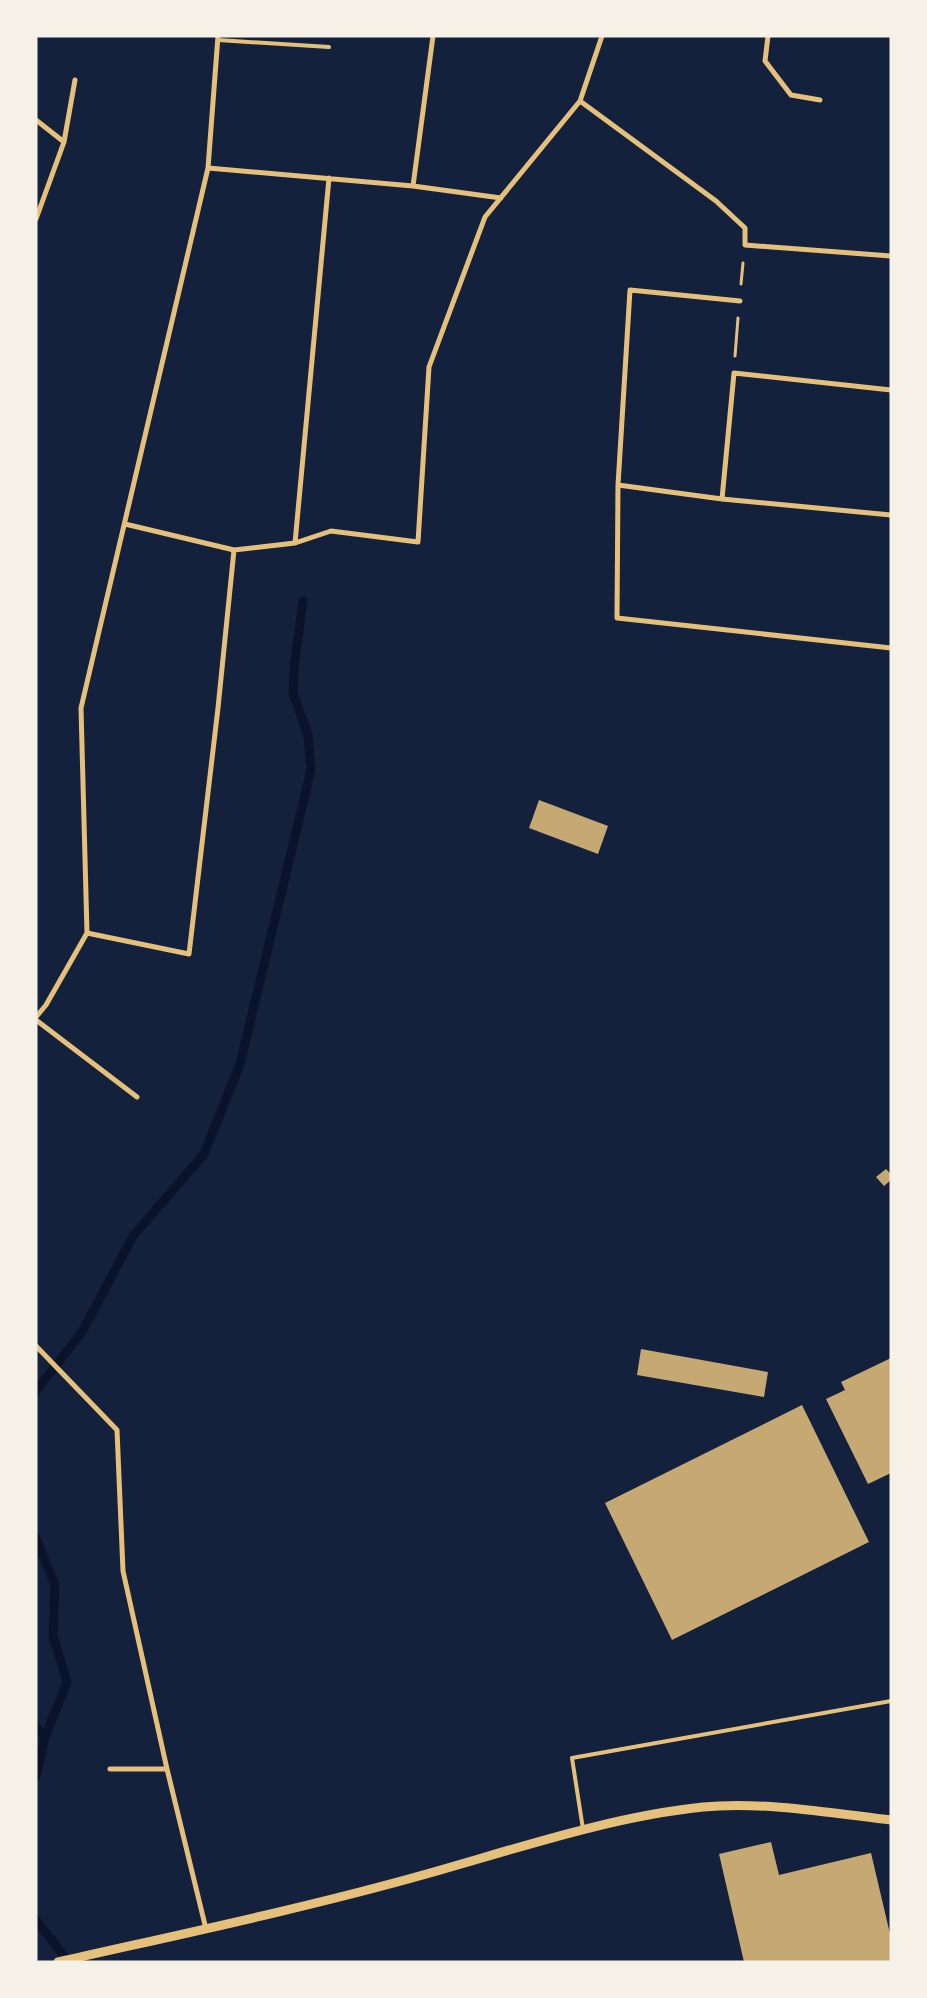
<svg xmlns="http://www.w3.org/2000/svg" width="927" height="1998" font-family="Montserrat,sans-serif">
<rect width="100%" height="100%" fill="#14213d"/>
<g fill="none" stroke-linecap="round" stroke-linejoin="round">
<path stroke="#0b132b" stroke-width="9" d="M 36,1391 L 82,1332 L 133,1236 L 204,1154 L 240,1064 L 311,770 L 308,735 L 293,693 L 294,667 L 303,601
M 36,1539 L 55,1585 L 53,1636 L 67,1682 L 45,1737
M 36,1727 L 45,1737 L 36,1776
M 36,1920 L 69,1962"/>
</g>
<path fill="#c6a872" d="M 539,800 L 608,826 L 598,854 L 529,828 Z
M 886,1169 L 891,1174 L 891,1180 L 884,1186 L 876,1177 Z
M 641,1349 L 768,1372 L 764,1397 L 637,1375 Z
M 891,1358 L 891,1473 L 868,1484 L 826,1399 L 845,1390 L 841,1382 Z
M 802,1405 L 869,1542 L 672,1640 L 605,1503 Z
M 771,1842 L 779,1875 L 871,1853 L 891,1938 L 891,1962 L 744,1962 L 719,1854 Z"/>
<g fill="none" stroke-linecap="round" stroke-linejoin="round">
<path stroke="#e5c07b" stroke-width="3" d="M 741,284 L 743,263
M 735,356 L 738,318"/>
<path stroke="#e5c07b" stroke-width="4" d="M 218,40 L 329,47
M 583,1829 L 572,1758 L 891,1701"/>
<path stroke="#e5c07b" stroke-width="5" d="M 768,36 L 765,61 L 791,95 L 820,100
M 580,101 L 716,201 L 745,228 L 745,245 L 891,256
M 36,120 L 64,142
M 208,168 L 413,186 L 501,198
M 413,186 L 433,36
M 36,219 L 64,142 L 75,80
M 740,301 L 630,290 L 618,485 L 617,618 L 891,648
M 618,485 L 722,499 L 891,515
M 722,499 L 734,373 L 891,390
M 125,524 L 234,550 L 295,543 L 331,531 L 418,542 L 429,367 L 485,217 L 580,101 L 602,36
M 295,543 L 329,178
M 87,933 L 189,954 L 218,708 L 234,550
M 36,1017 L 46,1005 L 87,933 L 81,708 L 208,168 L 218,36
M 36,1020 L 137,1097
M 36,1346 L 117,1430 L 123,1571 L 167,1769 L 206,1929
M 110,1769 L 167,1769"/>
<path stroke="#e5c07b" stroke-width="9" d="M 58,1962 C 177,1935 296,1910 412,1878 C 507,1852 606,1817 703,1807 C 761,1801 832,1813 891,1820"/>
</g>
<rect width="927" height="1998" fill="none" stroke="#f6f1e7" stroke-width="75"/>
</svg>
